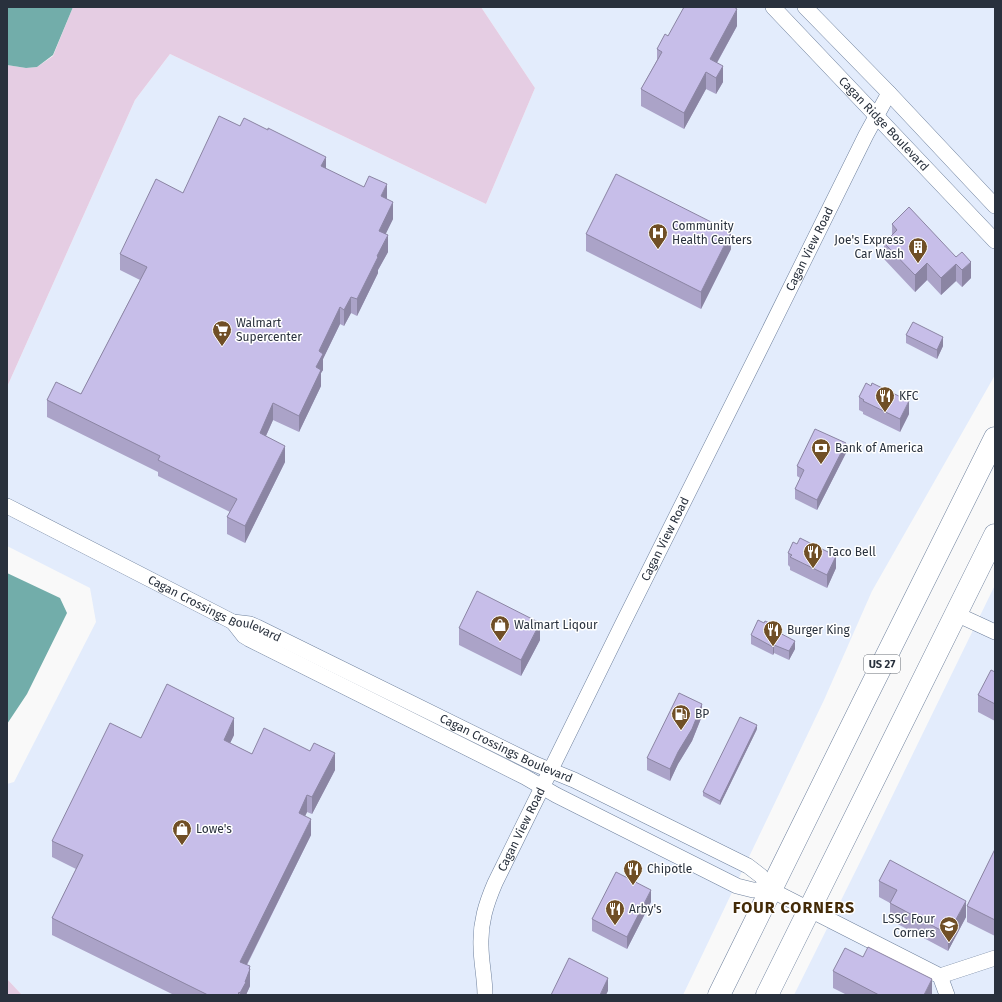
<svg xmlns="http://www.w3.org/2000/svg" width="1002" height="1002" font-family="'Fira Sans',sans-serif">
<rect width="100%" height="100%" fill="#f9f9f9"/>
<path fill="#e3ecfc" d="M 481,7 L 995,7 L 995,375 L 872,591 L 824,700 L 683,995 L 22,995 L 7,979 L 7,784 L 14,782 L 96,622 L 90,588 L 7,546 L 7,387 L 135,100 L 170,54 L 486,204 L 535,88 Z
M 995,585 L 995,995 L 794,995 L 867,848 Z"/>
<path fill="#e5cde3" d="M 73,7 L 481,7 L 535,88 L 486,204 L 170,54 L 135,100 L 7,387 L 7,65 L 26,68 L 37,67 L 53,56 Z
M 7,979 L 8,980 L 22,995 L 7,995 Z"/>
<path fill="#72adaa" d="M 7,7 L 73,7 L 53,55 L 37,67 L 26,68 L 7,65 Z
M 7,573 L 60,598 L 67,613 L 27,694 L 7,724 Z"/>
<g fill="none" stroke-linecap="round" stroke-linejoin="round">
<defs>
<g id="minor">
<path id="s1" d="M 773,7 L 995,241"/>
<path d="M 805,7 L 889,93 L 995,206"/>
<path id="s2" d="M 7,506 L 233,622 L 250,624 L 257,627 L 535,764 L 574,780 L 748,866 L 761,876 L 771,890"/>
<path d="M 956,614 L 995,632"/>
<path d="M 233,622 L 244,636 L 249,639 L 525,777 L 556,795 L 737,886 L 753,890 L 771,890"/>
<path d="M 771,890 L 940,976 L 947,995"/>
<path d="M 940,976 L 995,958"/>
<path id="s3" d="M 485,995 C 485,978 481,962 481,946 C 480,923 486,904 495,883 L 623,623 L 769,331 L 866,135 L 889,93"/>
</g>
<path id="trunk" d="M 719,995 L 865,699 L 995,438
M 767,995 L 995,535"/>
</defs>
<use href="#minor" stroke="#6e809d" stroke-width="16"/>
<use href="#trunk" stroke="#6e809d" stroke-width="23"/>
<use href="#minor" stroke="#fff" stroke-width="15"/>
<use href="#trunk" stroke="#fff" stroke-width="22"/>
</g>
<path fill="#aba3c8" d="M 737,26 L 717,63 L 723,82 L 716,94 L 706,89 L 684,129 L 641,106 L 641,89 L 657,60 L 657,49 L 668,36 Z
M 326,169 L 387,199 L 393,219 L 385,234 L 388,252 L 378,270 L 378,273 L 357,316 L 351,313 L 344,326 L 340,324 L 323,359 L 323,370 L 321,373 L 321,386 L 299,432 L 273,420 L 266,436 L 285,462 L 245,543 L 227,534 L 227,517 L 230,512 L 158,476 L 158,472 L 47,417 L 47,400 L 81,394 L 140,280 L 120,270 L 120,254 L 183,193 Z
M 909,207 L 971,278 L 962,287 L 956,281 L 941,295 L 927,280 L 915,292 L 884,259 L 884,243 L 892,236 L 892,224 Z
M 586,234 L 731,249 L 701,309 L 586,251 Z
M 906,335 L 943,346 L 937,359 L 906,343 Z
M 859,397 L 909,414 L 900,432 L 863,414 L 863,412 L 859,410 Z
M 846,453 L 817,510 L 795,499 L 795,489 L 800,478 L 797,476 L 797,466 Z
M 788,553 L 836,568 L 827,588 L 790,570 L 790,567 L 788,565 Z
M 459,628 L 540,640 L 521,676 L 459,645 Z
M 751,635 L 795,649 L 789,660 L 774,653 L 773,655 L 751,644 Z
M 995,672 L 995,721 L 978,712 L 978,695 Z
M 702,716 L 692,741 L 678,764 L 670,781 L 647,770 L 647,758 Z
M 757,729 L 720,805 L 703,796 L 703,792 Z
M 234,735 L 230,743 L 252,754 L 335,770 L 312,814 L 307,812 L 305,816 L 311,835 L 247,965 L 250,966 L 250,986 L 246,995 L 174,995 L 52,935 L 52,918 L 76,869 L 52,857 L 52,841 L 141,738 Z
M 995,849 L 995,936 L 967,922 L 967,906 Z
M 879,881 L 966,917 L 948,951 L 890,920 L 890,903 L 879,897 Z
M 651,902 L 627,949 L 592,931 L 592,919 Z
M 833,971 L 932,995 L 847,995 L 833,988 Z"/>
<path fill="#8b85a3" d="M 737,9 L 737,26 L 710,75 L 710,59 Z
M 723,66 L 723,82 L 716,94 L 716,78 Z
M 706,72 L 706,89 L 684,129 L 684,113 Z
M 326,157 L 326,173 L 321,166 Z
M 387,184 L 387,201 L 381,196 Z
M 393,202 L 393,219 L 379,248 L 379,231 Z
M 731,232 L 731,249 L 701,309 L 701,292 Z
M 388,235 L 388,252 L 378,270 L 378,273 L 357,316 L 357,299 L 377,256 Z
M 971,262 L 971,278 L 962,287 L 962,270 Z
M 927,263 L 927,280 L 915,292 L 915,275 Z
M 956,264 L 956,281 L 941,295 L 941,278 Z
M 351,297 L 351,313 L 344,326 L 344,310 Z
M 340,307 L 340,324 L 323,359 L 323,370 L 321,373 L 321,386 L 299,432 L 299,416 L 316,367 L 319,351 Z
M 943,337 L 943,346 L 937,359 L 937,350 Z
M 909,401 L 909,414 L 900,432 L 900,419 Z
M 273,403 L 273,420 L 260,449 L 260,433 Z
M 846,443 L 846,453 L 817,510 L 817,500 Z
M 285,446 L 285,462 L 245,543 L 245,526 Z
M 836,556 L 836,568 L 827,588 L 827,575 Z
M 540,623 L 540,640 L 521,676 L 521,660 Z
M 795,641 L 795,649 L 789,660 L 789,651 Z
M 774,645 L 774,653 L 773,655 L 773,647 Z
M 702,704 L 702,716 L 692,741 L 678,764 L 670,781 L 670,769 L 678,752 Z
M 234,718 L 234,735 L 224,756 L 224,740 Z
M 757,725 L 757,729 L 720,805 L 720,801 Z
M 335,753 L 335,770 L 312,814 L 312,797 Z
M 307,795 L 307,812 L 299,829 L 299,813 Z
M 311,819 L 311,835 L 240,978 L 240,962 Z
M 651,890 L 651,902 L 627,949 L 627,937 Z
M 966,901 L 966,917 L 948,951 L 948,934 Z
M 250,966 L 250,986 L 246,995 L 240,995 L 240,993 Z
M 608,978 L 608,991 L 606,995 L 600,995 Z
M 932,979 L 932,995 L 924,995 Z"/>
<path fill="#c7bee9" stroke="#8b85a3" d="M 684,7 L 734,7 L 737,9 L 710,59 L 723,66 L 716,78 L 706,72 L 684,113 L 641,89 L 662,52 L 657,49 L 665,34 L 668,36 Z
M 219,116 L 240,126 L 244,118 L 268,130 L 268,128 L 326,157 L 321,166 L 364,187 L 369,176 L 387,184 L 381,196 L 393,202 L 379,231 L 388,235 L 377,256 L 378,257 L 357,299 L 351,297 L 344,310 L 340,307 L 319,351 L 323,354 L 316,367 L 321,370 L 299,416 L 273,403 L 260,433 L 285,446 L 245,526 L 227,517 L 237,499 L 158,460 L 160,456 L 47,400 L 56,382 L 81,394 L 147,267 L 120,254 L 156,179 L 183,193 Z
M 616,174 L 731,232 L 701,292 L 586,234 Z
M 909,207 L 956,257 L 962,252 L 971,262 L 962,270 L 956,264 L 941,278 L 927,263 L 915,275 L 884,243 L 897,230 L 892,224 Z
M 913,322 L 943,337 L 937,350 L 906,335 Z
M 866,383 L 871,386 L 872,383 L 909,401 L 900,419 L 863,401 L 864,400 L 859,397 Z
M 815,429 L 846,443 L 817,500 L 795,489 L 804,470 L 797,466 Z
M 800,538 L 836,556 L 827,575 L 790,557 L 792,555 L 788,553 L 793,542 L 797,544 Z
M 477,591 L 540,623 L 521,660 L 459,628 Z
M 758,620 L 764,623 L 765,621 L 776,626 L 774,630 L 795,641 L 789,651 L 774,645 L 773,647 L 751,635 Z
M 991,670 L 995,672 L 995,704 L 978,695 Z
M 167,684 L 234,718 L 224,740 L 252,754 L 264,728 L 310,751 L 314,743 L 335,753 L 312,797 L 307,795 L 299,813 L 311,819 L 240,962 L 250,966 L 249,969 L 250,969 L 245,982 L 246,982 L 240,993 L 239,992 L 238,995 L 208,995 L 52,918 L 83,855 L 52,841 L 110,723 L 141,738 Z
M 679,693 L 702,704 L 692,729 L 678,752 L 670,769 L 647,758 Z
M 740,717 L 757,725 L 720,801 L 703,792 Z
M 995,849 L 995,920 L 967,906 Z
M 890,860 L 966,901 L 948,934 L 890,903 L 897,890 L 879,881 Z
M 616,872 L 651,890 L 627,937 L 592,919 Z
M 868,947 L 932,979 L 924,995 L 879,995 L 833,971 L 845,948 L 863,957 Z
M 569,958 L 608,978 L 600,995 L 551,995 Z"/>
<defs>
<symbol id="hospital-pin" viewBox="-11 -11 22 30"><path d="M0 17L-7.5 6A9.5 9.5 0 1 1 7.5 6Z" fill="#704f26" stroke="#fff"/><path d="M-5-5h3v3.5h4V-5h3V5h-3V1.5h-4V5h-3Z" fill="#fff"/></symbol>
<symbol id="building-pin" viewBox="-11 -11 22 30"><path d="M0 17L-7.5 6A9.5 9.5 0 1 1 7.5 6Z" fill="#704f26" stroke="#fff"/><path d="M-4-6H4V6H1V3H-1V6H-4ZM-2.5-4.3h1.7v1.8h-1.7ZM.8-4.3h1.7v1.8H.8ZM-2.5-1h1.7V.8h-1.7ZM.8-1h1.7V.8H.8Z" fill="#fff"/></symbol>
<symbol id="supermarket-pin" viewBox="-11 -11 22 30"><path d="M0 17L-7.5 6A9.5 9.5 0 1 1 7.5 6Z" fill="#704f26" stroke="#fff"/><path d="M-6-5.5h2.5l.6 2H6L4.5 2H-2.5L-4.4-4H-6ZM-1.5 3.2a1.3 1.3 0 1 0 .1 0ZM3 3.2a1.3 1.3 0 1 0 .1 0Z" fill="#fff"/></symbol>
<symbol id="restaurant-pin" viewBox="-11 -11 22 30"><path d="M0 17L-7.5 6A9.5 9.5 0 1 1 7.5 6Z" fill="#704f26" stroke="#fff"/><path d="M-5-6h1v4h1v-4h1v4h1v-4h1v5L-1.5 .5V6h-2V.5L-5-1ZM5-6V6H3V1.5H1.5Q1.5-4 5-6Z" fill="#fff"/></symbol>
<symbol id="bank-pin" viewBox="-11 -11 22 30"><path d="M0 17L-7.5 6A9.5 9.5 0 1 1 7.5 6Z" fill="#704f26" stroke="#fff"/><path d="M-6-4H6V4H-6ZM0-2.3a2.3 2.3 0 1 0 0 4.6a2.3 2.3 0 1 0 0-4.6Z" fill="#fff"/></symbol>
<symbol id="shop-pin" viewBox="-11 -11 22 30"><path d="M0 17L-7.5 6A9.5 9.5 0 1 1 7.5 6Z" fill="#704f26" stroke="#fff"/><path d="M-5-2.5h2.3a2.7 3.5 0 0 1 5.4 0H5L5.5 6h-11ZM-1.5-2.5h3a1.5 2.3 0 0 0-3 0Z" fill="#fff"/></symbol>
<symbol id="fuel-pin" viewBox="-11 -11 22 30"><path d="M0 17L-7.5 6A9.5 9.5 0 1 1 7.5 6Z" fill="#704f26" stroke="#fff"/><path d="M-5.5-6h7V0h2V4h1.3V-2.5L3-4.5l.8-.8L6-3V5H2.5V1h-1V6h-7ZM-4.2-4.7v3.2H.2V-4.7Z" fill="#fff"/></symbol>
<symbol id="university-pin" viewBox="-11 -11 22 30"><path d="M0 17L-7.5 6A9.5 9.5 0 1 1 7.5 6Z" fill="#704f26" stroke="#fff"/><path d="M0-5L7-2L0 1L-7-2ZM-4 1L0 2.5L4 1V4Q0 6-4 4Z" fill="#fff"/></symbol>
</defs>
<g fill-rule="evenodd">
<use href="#hospital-pin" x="647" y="222" width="22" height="30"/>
<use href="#building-pin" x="907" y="236" width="22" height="30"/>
<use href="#supermarket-pin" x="211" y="319" width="22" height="30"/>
<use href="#restaurant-pin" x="874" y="385" width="22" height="30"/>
<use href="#bank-pin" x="810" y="437" width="22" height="30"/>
<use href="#restaurant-pin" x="802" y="541" width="22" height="30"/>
<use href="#shop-pin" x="489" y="614" width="22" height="30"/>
<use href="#restaurant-pin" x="762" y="619" width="22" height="30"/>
<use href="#fuel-pin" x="670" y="703" width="22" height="30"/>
<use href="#shop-pin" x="171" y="818" width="22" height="30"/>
<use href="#restaurant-pin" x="622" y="858" width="22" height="30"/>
<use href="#restaurant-pin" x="604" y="898" width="22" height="30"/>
<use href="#university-pin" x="938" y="915" width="22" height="30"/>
</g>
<g text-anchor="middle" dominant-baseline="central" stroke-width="3" stroke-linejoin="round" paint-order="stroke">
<rect fill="#fff" stroke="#696f77" stroke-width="1" x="864" y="655" width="36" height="18" rx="3"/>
<g font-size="11" font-weight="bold" fill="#29313d">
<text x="882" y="664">US 27</text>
</g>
<g font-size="12" fill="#29313d" stroke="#fff">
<text stroke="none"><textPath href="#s1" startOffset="161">Cagan Ridge Boulevard</textPath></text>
<text stroke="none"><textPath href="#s3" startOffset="822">Cagan View Road</textPath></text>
<text stroke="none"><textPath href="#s3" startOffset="498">Cagan View Road</textPath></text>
<text stroke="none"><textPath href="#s2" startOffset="232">Cagan Crossings Boulevard</textPath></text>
<text stroke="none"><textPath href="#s2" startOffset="556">Cagan Crossings Boulevard</textPath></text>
<text stroke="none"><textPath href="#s3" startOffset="174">Cagan View Road</textPath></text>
</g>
<g font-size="12" fill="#29313d" stroke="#fff" text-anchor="start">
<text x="672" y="226">Community<tspan x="672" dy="14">Health Centers</tspan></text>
<text x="904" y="240" text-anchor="end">Joe's Express<tspan x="904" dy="14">Car Wash</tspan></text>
<text x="236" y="323">Walmart<tspan x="236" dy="14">Supercenter</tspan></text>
<text x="899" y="396">KFC</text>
<text x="835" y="448">Bank of America</text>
<text x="827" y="552">Taco Bell</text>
<text x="514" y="625">Walmart Liqour</text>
<text x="787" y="630">Burger King</text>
<text x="695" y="714">BP</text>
<text x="196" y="829">Lowe's</text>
<text x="647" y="869">Chipotle</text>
<text x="629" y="909">Arby's</text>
<text x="935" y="919" text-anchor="end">LSSC Four<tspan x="935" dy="14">Corners</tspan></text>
</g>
<g font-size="16" font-weight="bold" letter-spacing="1" fill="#442b08" stroke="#fff">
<text x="794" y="907">FOUR CORNERS</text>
</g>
</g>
<rect width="1002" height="1002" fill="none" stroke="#29313d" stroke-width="16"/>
</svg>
